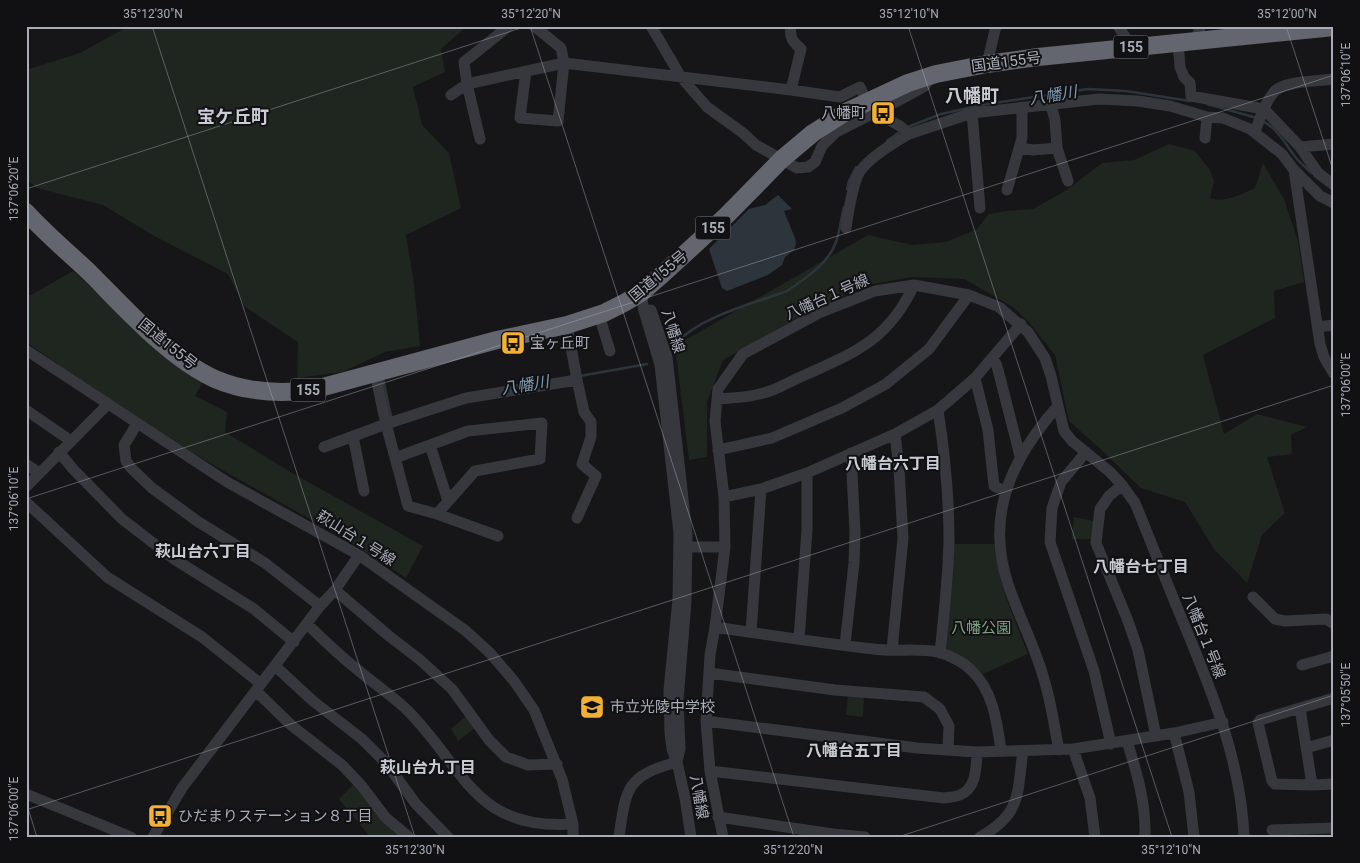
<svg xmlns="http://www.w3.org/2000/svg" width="1360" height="863" font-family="Roboto,'Noto Sans JP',sans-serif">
<rect width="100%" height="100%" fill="#161618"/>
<path fill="#1e261f" d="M 129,26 L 467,26 L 441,49 L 445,72 L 413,87 L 422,125 L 449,153 L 461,208 L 406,235 L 414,284 L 420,346 L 385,352 L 342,372 L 297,378 L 298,342 L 244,306 L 228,274 L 154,236 L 103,205 L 37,188 L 26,179 L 26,70 L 80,53 Z
M 1169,144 L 1195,151 L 1210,170 L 1214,181 L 1210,198 C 1225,203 1240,195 1255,188 L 1263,163 L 1284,199 L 1298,241 L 1304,282 L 1274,291 L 1275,318 L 1203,355 L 1224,434 L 1257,414 L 1307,427 L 1291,435 L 1292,454 L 1267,457 L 1285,513 L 1262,535 L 1247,583 L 1214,549 L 1185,502 L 1141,488 L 1095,444 L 1069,421 L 1055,355 L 1028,321 L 1013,307 L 964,279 L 912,277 L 867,285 L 795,319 L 723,360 L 707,402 L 707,457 L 689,460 L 675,346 L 868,235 L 912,245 L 946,242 L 977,229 L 989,214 L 1007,211 L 1033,209 L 1065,191 L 1102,163 L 1134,160 Z
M 73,271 L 154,343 L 204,380 L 195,396 L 227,412 L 225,432 L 294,474 L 423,546 L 406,578 C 343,535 276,501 210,463 C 147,427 86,384 26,342 L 26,293 L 31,295 Z
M 1074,517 L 1094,521 L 1093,539 L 1072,539 Z
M 952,544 L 994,544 C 998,583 1014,618 1028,654 L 983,674 L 973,665 L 944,647 Z
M 848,695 L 864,696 L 863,717 L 846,715 Z
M 467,715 L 475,728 L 458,741 L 451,729 Z
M 354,784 L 401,837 L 370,837 L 339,799 Z"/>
<path fill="#2c353c" d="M 778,195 L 792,209 L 784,211 L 795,238 L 796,244 L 794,250 L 785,257 L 782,265 L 768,275 L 727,291 L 722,288 L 709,249 L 749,209 L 765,205 Z"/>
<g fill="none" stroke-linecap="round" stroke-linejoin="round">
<path stroke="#2c353c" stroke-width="2.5" d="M 1207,104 L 1257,118
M 1262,121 C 1277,127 1287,147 1297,159 C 1301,164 1307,168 1311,173
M 908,127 L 941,114 L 987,104 L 1088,89 L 1126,91 L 1190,101
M 887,141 L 901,131
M 847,189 L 849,181 L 856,167
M 674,345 C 699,317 751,304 787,291 C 805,279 829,263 836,242 C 840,231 841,218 844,207
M 580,376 L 647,364
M 383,379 L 391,416 L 393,418"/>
<path stroke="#37383d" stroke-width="11" d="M 509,26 L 464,62 L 467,84 L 564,63 L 791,90 L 840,97 L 860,87 L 867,102
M 651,26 L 681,77 L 707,107 L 743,133 L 756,145 L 797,168 L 808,167 L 815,162 L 822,146 L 836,132 L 909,95 L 925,86 L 929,78
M 791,26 C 789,38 793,42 801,49 L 791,90
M 1118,26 L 1132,47
M 1195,41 L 1201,26
M 1178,42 L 1180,67 L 1184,77 L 1190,83 L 1191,96 L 1264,109 L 1300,147 L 1318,173 L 1334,185
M 987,64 L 996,26
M 526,71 L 520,118 L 558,121 L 564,63 L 561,48 L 534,26
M 451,95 L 467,84 L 480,139
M 1051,105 L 1055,120 L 1057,148 L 1068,181
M 875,112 L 900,126 L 909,134 L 972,113 L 1099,99 L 1138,101 L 1170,106 L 1207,117 L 1223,118 L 1250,129 L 1282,154 L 1294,170 L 1320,196 L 1334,203
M 972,113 L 980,208
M 1255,132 C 1259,120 1267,98 1276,90 C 1288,81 1319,81 1334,79
M 1205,138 L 1207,117
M 1300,147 L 1334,144
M 1020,148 L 1033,150 L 1057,148
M 1294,170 L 1320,344 L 1324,357 L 1334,374
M 1007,190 L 1022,138 L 1022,108
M 846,228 C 849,210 851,191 858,175 C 865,160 895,142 909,134
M 641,293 L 644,311 L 660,365 L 679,533 L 678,599 L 669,690 L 670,732 L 672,749 L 677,762 L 685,798 L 691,837
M 651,310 L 667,357 L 687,534 L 686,602 L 678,700 L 680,749 L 677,761
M 599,315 L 610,351
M 1318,327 L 1334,325
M 26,350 L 227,482 L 359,555 L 466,631 L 490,653 L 514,681 L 534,710 L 562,779 L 573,824 L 573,837
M 993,358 L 997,366 L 1020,456
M 375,373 L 386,424 L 408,506 L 437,514 L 498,536
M 975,378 L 988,430 L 994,486 L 1005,491
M 577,380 L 584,412 L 591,422 L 591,437 L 582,464 L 596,476 L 577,518
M 717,399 C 735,398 753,397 770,391 C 782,387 793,380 805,375 C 856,352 889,339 914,285
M 1057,407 C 1012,458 985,515 1008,584 C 1018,615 1034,644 1043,676 C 1051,700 1054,726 1059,750
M 26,410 L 71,441
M 938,410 C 945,454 949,497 949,541 C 948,578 944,616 940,653
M 137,424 L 124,445 L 126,461 L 131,468 L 152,488 L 197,521 L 265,563 L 320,606
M 353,436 L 364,491
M 430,445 L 448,501
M 324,447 L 386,424 L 466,398 L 577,380 L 567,325
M 718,450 L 772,438 L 842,408 L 886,384 L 929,349 L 969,295
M 59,452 L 73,469 L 122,519 L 174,559 L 254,609 L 294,642
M 1086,452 L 1061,482 L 1052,508 L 1050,542 L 1094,671 L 1111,744
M 395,458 L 468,431 L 542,423 L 540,459 L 475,471 L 437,514
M 26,464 L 39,473
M 1122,485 L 1109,496 L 1100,509 L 1096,543 L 1128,621 L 1138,650 L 1156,736
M 26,487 L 108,404
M 724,497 L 761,489 L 807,473 L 895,434 L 938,410 L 975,378 L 1021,324
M 26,502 L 107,577 L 202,637 L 261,684
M 681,547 L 725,547
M 335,590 L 389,636 L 419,659 L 452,689 L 489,740 L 506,757 L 528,765 L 557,764
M 1253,597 L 1275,619 L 1285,621 L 1326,619 L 1334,624
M 307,624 C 324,640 340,656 358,670 C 373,683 390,694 405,708 C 464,765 472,831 573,824
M 715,627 C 768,635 821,643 873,649 C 895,652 917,648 938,652 C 949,655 963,662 971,670 C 993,690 997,722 1001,750
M 751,632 L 761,489
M 799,639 L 807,530 L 807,473
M 845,645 L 854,563 L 855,532 L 851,453
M 892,650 L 903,538 L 899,468 L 895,434
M 1302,665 L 1334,656
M 275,666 L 313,701 L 362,739 L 386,763 L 416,804 L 448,837
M 709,673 L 835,690 L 924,697 L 940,709 L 949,726 L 948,750
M 256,691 L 291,725 L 342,765 L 361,785 L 386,818 L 409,837
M 1334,698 L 1300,708 L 1312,785 L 1334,784
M 1300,708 L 1260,720 L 1258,723 L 1272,781 L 1275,784 L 1312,785
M 706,721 L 917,748 L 977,752 L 1073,749 L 1174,733 L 1223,722
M 1174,733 L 1189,792 L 1194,837
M 1127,741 C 1137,773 1146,803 1145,837
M 1306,748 L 1334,740
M 1073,749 L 1090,798 L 1095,837
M 710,771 L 944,798 C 949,797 955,797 960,795 C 977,788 976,767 977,752
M 26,794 L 131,837
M 718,817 L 833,834 L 865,837
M 1272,830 L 1334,828
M 153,837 L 182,788 L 320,606 L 335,590 L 359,555
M 619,837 C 626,788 626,776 677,762
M 723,837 L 710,771 L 706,721 L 710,655 L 715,627 L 725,547 L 724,497 L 715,421 L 718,389 L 743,354 L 819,313 L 875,291 L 914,285 L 969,295 L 999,307 L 1028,332 L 1045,358 L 1051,376 L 1064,431 L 1072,441 L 1110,472 L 1122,485 L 1135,503 C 1150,539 1164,576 1179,612 C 1209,685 1241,757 1244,837
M 980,837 C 1022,814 1017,793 1023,751"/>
<path stroke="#63666e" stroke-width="18" d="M 26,212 C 46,234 69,253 90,273 C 125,308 169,358 215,379 C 245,392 280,394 312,390 L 497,340 L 567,325 L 604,313 L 624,303 L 641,293 L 664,273 L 727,215 L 782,159 L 813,133 L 846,112 L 908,83 L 936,74 L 987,64 L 1038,57 L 1334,27"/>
</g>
<path fill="none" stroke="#a8adb8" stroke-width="1" stroke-opacity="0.45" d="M 152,26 L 415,837M 530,26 L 794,837M 908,26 L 1172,837M 1286,26 L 1334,173M 26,189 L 527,26M 26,499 L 1334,75M 26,802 L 37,837M 26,810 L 1334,385M 898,837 L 1334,695"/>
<defs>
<symbol id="bus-square" viewBox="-11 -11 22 22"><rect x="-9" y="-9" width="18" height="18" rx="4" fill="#f2b134" stroke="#111113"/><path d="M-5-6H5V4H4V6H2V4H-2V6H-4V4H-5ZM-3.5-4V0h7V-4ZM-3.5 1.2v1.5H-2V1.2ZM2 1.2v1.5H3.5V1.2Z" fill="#111"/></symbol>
<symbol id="school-square" viewBox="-11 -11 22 22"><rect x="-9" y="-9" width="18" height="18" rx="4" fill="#f2b134" stroke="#111113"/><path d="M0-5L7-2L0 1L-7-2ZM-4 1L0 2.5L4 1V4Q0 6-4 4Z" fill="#111"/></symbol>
</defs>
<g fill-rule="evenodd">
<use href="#bus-square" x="869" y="99" width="28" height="28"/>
<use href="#bus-square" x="499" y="329" width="28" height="28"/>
<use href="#school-square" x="578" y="693" width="28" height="28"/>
<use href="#bus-square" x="146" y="802" width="28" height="28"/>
</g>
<g text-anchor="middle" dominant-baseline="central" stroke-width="4" stroke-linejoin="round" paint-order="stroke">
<g fill="#111113" stroke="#7b7e86" stroke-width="1">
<rect x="1113.5" y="35.5" width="35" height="23" rx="4"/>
<rect x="695.5" y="216.5" width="35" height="23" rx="4"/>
<rect x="290.5" y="378.5" width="35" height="23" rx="4"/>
</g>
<g font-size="14" font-weight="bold" fill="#a8adb8">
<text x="1131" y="47">155</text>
<text x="713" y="228">155</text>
<text x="308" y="390">155</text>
</g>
<g font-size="15" fill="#a8adb8" stroke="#111113">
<text transform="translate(1006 62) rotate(-8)">国道155号</text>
<text transform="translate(658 276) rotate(-40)">国道155号</text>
<text transform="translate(827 297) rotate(-24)">八幡台１号線</text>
<text transform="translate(673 331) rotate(73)">八幡線</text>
<text transform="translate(168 344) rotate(39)">国道155号</text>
<text transform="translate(356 538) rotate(32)">萩山台１号線</text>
<text transform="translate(1204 636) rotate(68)">八幡台１号線</text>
<text transform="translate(699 797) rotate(80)">八幡線</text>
</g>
<g font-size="15" fill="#a8adb8" stroke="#111113" text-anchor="start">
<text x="866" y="113" text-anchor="end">八幡町</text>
<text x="530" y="343">宝ヶ丘町</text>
<text x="610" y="707">市立光陵中学校</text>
<text x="178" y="816">ひだまりステーション８丁目</text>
</g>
<g font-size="15" fill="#7fa381" stroke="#111113">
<text x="981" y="628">八幡公園</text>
</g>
<g font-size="16" font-style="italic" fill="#7f9bb3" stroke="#111113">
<text transform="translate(1053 95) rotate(-9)">八幡川</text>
<text transform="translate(525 385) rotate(-9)">八幡川</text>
</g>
<g font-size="16" font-weight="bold" fill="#c9ccd4" stroke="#111113">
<text x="893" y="463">八幡台六丁目</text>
<text x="203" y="551">萩山台六丁目</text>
<text x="1141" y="566">八幡台七丁目</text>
<text x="854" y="750">八幡台五丁目</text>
<text x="428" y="767">萩山台九丁目</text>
</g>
<g font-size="18" font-weight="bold" fill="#c9ccd4" stroke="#111113">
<text x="972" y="95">八幡町</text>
<text x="233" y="116">宝ケ丘町</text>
</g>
</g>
<rect width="1360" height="863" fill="none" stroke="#111113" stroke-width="55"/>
<rect x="28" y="28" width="1304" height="808" fill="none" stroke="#a8adb8" stroke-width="2"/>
<g font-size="12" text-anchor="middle" fill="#a8adb8">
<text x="153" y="18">35°12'30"N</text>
<text x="531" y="18">35°12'20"N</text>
<text x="909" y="18">35°12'10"N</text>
<text x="1287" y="18">35°12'00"N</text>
<text transform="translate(1346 75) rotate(-90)" y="4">137°06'10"E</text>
<text transform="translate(14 189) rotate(-90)" y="4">137°06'20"E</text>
<text transform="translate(1346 385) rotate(-90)" y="4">137°06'00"E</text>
<text transform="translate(14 499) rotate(-90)" y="4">137°06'10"E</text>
<text transform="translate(1346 695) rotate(-90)" y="4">137°05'50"E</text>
<text transform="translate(14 809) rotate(-90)" y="4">137°06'00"E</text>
<text x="415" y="854">35°12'30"N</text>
<text x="793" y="854">35°12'20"N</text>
<text x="1171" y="854">35°12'10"N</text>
</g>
</svg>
